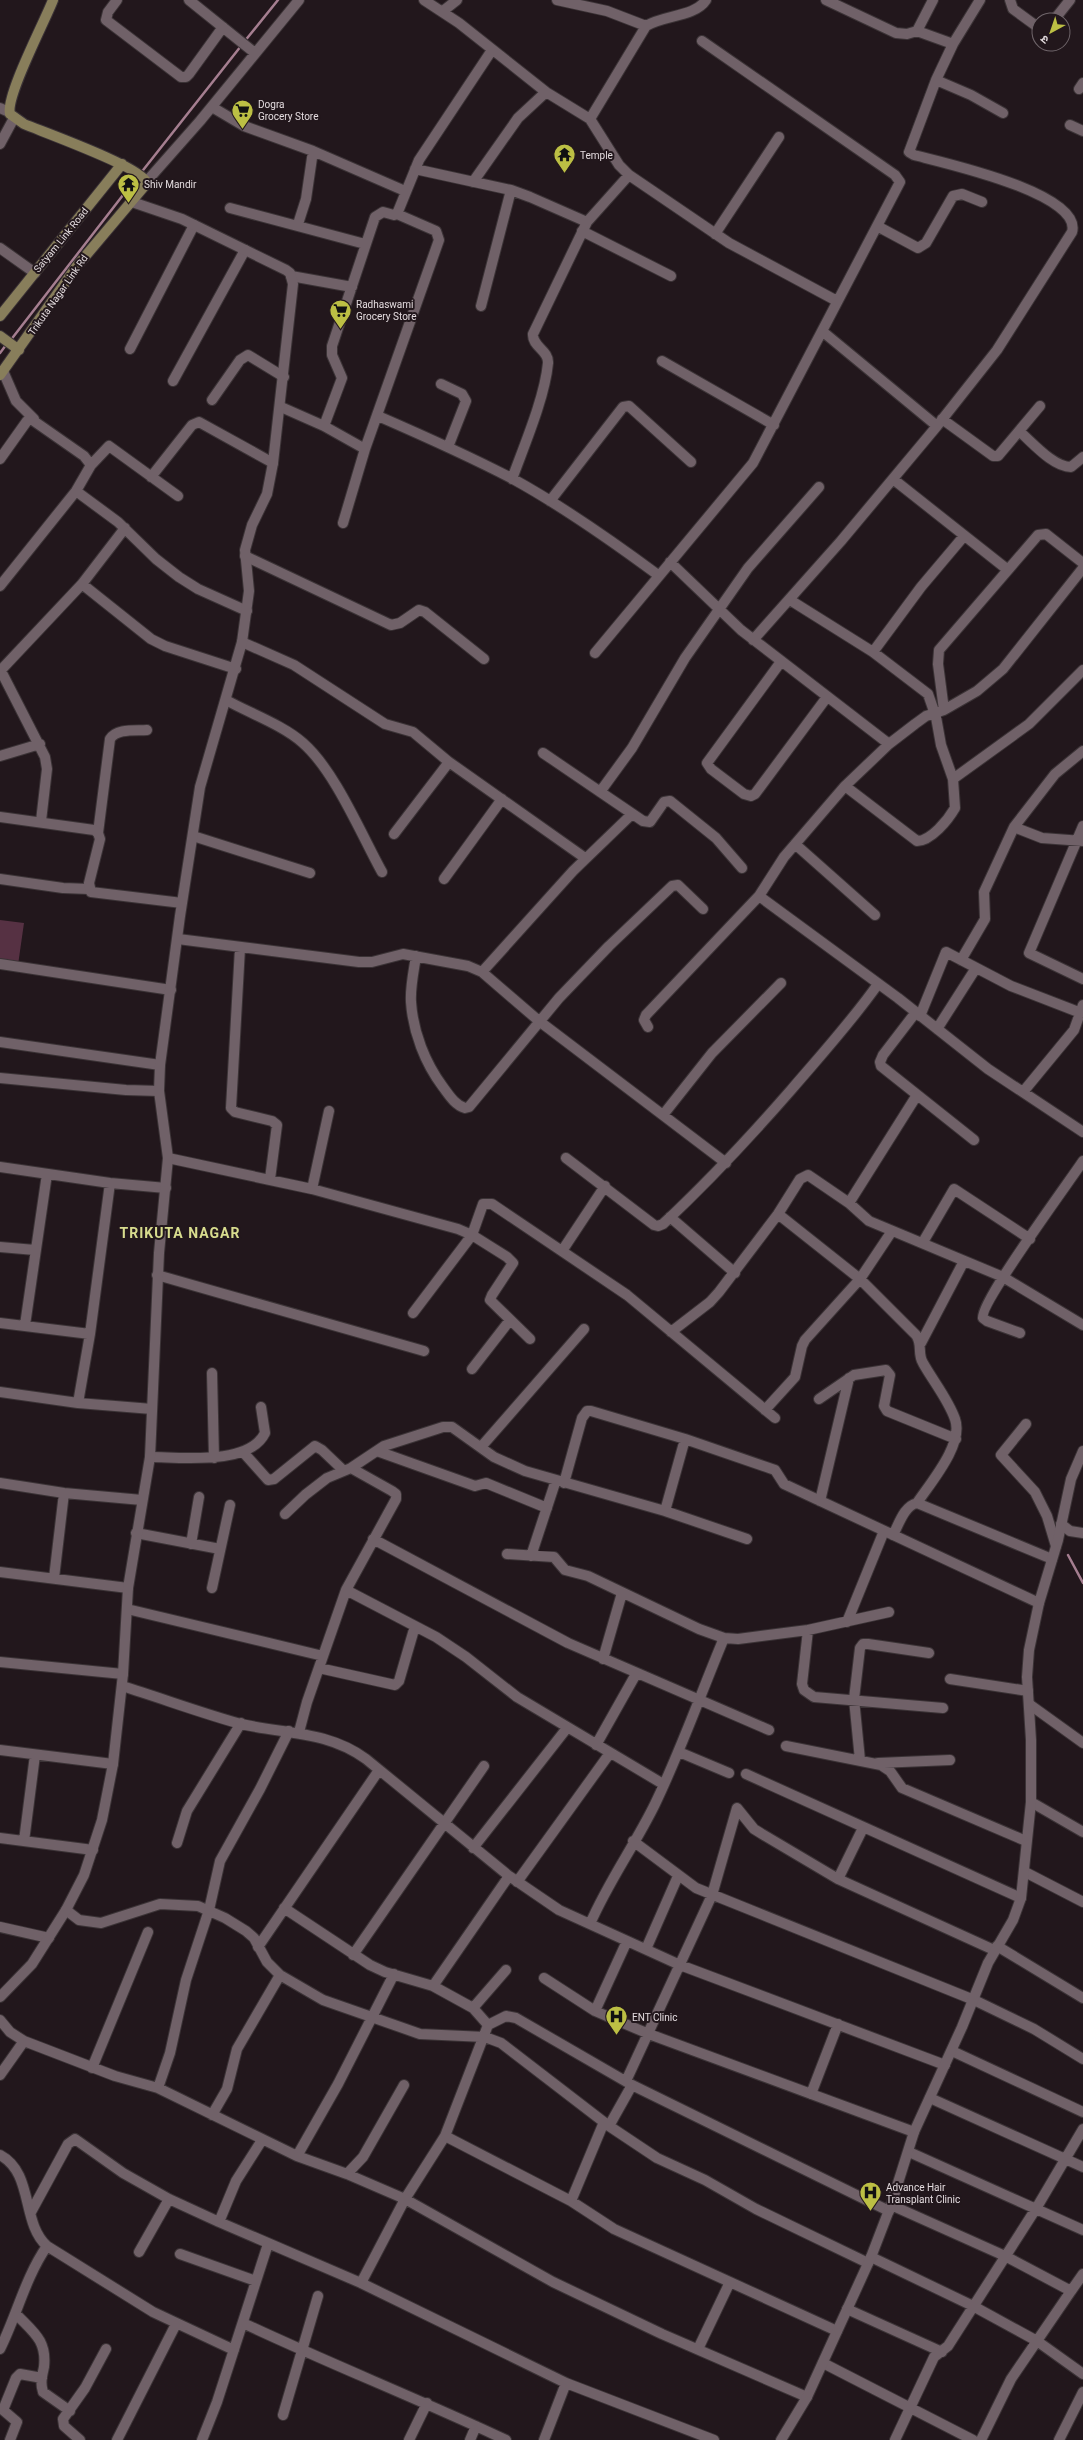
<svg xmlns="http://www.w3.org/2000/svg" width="1083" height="2440" font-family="Roboto,'Noto Sans Devanagari',sans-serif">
<rect width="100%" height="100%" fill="#22171c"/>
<path fill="#563143" d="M 0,920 L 24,923 L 18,965 L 0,962 Z"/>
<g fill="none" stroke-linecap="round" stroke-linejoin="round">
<path stroke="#a57e90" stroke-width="2.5" d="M 244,42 L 278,0
M 140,174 L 241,46
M 10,341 L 137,177
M 0,353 L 6,345
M 1068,1555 L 1083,1583"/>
<defs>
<path id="minor" d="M 117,0 L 108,12 L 106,20 L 181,77 L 186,77 L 189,74 L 223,27
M 189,0 L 255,53
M 424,0 L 459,23 L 546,92 L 590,119 L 619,165 L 629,175 L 729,243 L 837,301
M 557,0 L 607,11 L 646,26 C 663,15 695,17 706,0
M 826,0 L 896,33 L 907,34 L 917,31 L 953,44
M 1010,0 L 1013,9 L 1039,28
M 443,11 L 457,0
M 1054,20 L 1070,0
M 917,31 L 933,0
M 936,80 L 971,95 L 1003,113
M 1079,89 L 1083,83
M 212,107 L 244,126 L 313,151 L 405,191
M 0,108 L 9,112
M 590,119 L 646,26
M 1070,125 L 1083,131
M 0,144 L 14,118
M 415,169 L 511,190 L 481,306
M 147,181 L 200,121 L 299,0
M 473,182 L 518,118 L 546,92
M 511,190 L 530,197 L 587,222
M 230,208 L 365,244
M 298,224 L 306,199 L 313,151
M 877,226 L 918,248 L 926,243 L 953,196 L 962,194 L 982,202
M 582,231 L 671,276
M 715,234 L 779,137
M 0,248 L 35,273
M 291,276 L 352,287
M 130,349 L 194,225
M 662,361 L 774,425
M 3,371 L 16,401 L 34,419
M 173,381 L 245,250
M 441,384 L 462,394 L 466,401 L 448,447
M 212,400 L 240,360 L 248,355 L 284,377
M 281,407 L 324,426 L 365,449
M 378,416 C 424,436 469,456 513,479 C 564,507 612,541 658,575
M 942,419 L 993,456 L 998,456 L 1040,406
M 324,426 L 342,378 L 332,355 L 332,346 L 375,217 L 383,212 L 394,215 L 397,214 L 419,160 L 492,50
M 937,426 L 997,350 L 1072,232 C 1083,193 940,162 914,155 L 909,152 L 936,80 L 953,44 L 980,0
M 1019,431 C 1032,442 1053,467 1071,467 L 1083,457
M 0,459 L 27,421 L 31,419 L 84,456 L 91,465
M 151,477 L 192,425 L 199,422 L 273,463
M 512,479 C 524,446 545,397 548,363 C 549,350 532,347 533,334 L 587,222 L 629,175
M 893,479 L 1008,570
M 76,491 L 118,522 L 156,559 L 179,577 L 198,589 L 247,611
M 550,501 L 623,407 L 629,406 L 691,462
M 343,523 L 365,449 L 439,240 L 436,231 L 397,214
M 245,556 L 391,625 L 400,623 L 419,610 L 425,612 L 484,659
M 670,562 L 741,630 L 889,744
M 82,584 L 151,639 L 165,646 L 236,669
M 0,586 L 76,491 L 91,465 L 109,446 L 178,496
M 790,600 L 873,652 L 928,694 L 936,717 L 941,745 L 953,779 L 955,808 C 948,820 931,841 917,841 L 845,786
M 753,640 L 841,541 L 937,426 L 822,331
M 242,642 L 294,665 L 385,724 L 413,732 L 449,762 L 585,858
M 873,652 L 921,587 L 964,536
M 595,653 L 753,463 L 900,182 L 895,175 L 702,41
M 780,663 L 707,763 L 711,769 L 744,794 L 751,796 L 755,794 L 827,697
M 0,669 L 45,757 L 47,769 L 41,821
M 1,670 L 82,584 L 125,528
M 226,700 C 249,713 283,725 303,743 C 335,771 361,834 382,872
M 944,710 L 938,664 L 939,650 L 1038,535 L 1046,534 L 1083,563
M 543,753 L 643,821 L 650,822 L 664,802 L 670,801 L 716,838 L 742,868
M 0,756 L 40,744
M 953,779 L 1029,724 L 1083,670
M 600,792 L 632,748 L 685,658 L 748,568 L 819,487
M 1083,826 L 1029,953 L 1083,979
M 1014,827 L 1055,774 L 1083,751
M 98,833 L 110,739 C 117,728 136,731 147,730
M 394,834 L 449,762
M 193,836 L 310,873
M 795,844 L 875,915
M 0,879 L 63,888 L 89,889
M 444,879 L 502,799
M 759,896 L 898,998 L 988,1069 L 1083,1132
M 178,939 L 359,962 L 372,962 L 403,954 L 468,966 L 482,972 L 539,1021 L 726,1163
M 240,948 L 231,1108 L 235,1112 L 272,1121 L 277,1125 L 270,1179
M 416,956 C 414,970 410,987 411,1002 C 413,1032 425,1063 443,1087 C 449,1095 455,1105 465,1108 L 469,1107 L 559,998 L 609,946 L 672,886 L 678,885 L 703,909
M 961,960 L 985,919 L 984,892 L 1014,827 L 1042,838 L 1083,841
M 0,964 L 171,990
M 482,972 L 573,871 L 632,814
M 916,1012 L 883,1055 L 880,1062 L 881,1066 L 974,1140
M 920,1016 L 946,952 L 1011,986 L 1081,1013
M 648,1027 L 644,1020 L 646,1015 L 759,896 L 784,857 L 845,786 L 889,744 L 915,724 L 926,716 L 944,710 L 977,691 L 1003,669 L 1083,568
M 937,1029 L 976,968
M 0,1042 L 160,1065
M 0,1078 L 126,1090 L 159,1091
M 1023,1092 L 1074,1030 L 1083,1005
M 663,1115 L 712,1053 L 781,983
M 168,1158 L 312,1189 L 458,1229 L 472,1235 L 507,1257 L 513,1263 L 492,1295 L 490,1300 L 530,1339
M 566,1158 L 654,1225 L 658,1226 L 663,1224 C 709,1181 750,1137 791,1090 C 821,1055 852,1021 878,984
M 0,1167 L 110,1183 L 166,1188
M 312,1189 L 329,1111
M 849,1203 L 917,1095
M 778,1214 L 860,1279 L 916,1335 C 923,1345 917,1353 923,1363 C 933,1381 948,1399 955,1419 C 964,1444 931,1482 917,1503
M 670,1217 L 735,1273
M 923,1242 L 954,1189 L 1030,1239
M 0,1247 L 35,1250
M 562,1251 L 605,1186
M 157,1275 L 424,1351
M 413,1313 L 472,1235 L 483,1204 L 492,1204 L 627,1295 L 775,1418
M 0,1323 L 90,1334
M 25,1325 L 47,1174
M 671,1332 L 710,1302 L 719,1292 L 778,1214 L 800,1179 L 808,1175 L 849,1203 L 869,1221 L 1003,1277 L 1083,1325
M 1020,1333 L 987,1321 L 983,1318 C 979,1304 1069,1182 1083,1161
M 921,1343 L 964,1261
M 472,1369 L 510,1320
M 212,1373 L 214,1458
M 0,1392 L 78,1403 L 152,1409
M 819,1399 L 854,1375 L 886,1370 L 890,1375 L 884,1406 L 887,1411 L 956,1439
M 78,1403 L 90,1334 L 110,1183
M 765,1410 L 795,1377 L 802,1346 L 805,1340 L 860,1279 L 892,1231
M 1026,1424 L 1001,1455 L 1035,1492 L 1047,1516 L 1056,1546
M 481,1447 L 584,1329
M 377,1451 L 475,1486 L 486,1483 L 547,1508
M 243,1452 L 268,1480 L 274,1479 L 315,1446 L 322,1450 L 343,1470
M 150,1457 C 180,1457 249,1466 265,1433 L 261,1407
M 0,1483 L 64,1493 L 142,1500
M 564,1483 L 582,1418 L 587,1411 L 591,1411 L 685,1439 L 775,1470 L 784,1484 L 1039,1603
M 820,1501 L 849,1378
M 665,1511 L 685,1439
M 285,1514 L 305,1495 L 327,1478 L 351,1468 L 384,1446 L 443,1427 L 452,1427 L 494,1457 L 525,1471 L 665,1511 L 747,1539
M 1061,1524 L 1070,1531 L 1083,1533
M 136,1533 L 220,1549
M 893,1535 C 899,1524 904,1506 917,1503 L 1052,1559
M 373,1539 L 568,1643 L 769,1730
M 191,1544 L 199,1497
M 507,1554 L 554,1557 L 565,1570 L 588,1576 L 699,1629 L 724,1638 L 738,1639 L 808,1630 L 889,1612
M 531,1556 L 556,1480
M 0,1572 L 128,1588
M 54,1578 L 64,1493
M 212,1588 L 230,1505
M 346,1590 L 436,1637 L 466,1657 L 517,1697 L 663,1784
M 127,1609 L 323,1656
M 847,1622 L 884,1531
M 808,1630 L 802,1684 L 804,1690 L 814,1697 L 943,1708
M 603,1659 L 622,1593
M 0,1662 L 123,1674
M 319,1668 L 395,1685 L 399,1681 L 415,1626
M 950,1679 L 1028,1691
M 122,1686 C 161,1698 201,1713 241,1724 C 285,1734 328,1731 366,1759 L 509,1876 L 559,1910 L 680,1965 L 945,2065
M 1029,1704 L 1083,1743
M 299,1732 L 307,1702 L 346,1590 L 396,1499 L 396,1494 L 392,1491 L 351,1468
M 596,1745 L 636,1674
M 786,1746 L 881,1765 L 890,1771 L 902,1788 L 1026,1841
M 0,1750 L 113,1764
M 679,1752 L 729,1773
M 860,1760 L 854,1699 L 860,1648 L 863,1644 L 868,1644 L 929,1653
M 878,1763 L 950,1760
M 746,1774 L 1021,1898
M 1031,1802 L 1083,1832
M 0,1838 L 93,1850
M 24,1841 L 35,1755
M 633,1841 L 696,1888 L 974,2000 L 1034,2029 L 1083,2059
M 177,1843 L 187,1811 L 241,1723
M 473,1848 L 567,1728
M 1025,1872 L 1083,1902
M 838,1879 L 863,1828
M 517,1882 L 610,1753
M 284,1908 L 370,1965 L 385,1972 L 433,1986 L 473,2008 L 488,2025 L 445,2136 L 405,2199 L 361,2283
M 66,1910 L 79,1920 L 101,1923 L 160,1904 L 198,1906 L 225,1918 L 246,1931 L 254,1938 L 267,1962 L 280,1975 L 323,2000 L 420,2034 L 485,2037 L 501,2043 L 609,2126 L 657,2158 L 705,2180 L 756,2209 L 868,2263
M 590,1924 C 608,1882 635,1845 655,1804 C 681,1750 701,1693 724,1638
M 0,1927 L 49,1938
M 997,1946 L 1083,1998
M 258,1947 L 379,1770
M 646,1949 L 678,1876
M 353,1955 L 484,1766
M 544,1978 L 595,2011 L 649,2034 L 914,2132
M 433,1986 L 509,1876
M 473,2008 L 506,1970
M 595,2011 L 627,1941
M 0,2020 L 10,2032 L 24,2041 L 115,2076 L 158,2088 L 297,2156 L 347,2174 L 405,2199 L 553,2282 L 662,2334 L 807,2397
M 488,2025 L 506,2016 L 516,2018 L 632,2085 L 889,2211
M 952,2051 L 1083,2112
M 92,2068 L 148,1932
M 0,2075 L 24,2041
M 626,2081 L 712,1895 L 737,1808 L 754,1829 L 762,1834 L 838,1879 L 994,1950
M 158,2088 L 170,2053 L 186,1980 L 209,1910 L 220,1861 L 260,1789 L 289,1731
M 811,2094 L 838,2024
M 930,2098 L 1083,2167
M 212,2115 L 227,2089 L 237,2049 L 280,1975
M 609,2126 L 632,2085
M 445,2136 L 571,2201 L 614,2229 L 837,2331
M 909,2152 L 1083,2230
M 0,2155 C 34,2173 21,2223 47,2246 L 153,2312 L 234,2350
M 297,2156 L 338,2084 L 394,1974
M 347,2174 L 363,2157 L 404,2085
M 571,2201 L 604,2122
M 891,2205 L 1005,2256 L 1071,2291 L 1083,2274
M 31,2212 L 68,2144 L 75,2139 L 123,2173 L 169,2199 L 219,2222 L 361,2283 L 566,2383 L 714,2440
M 219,2222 L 236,2181 L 262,2140
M 139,2252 L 169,2199
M 180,2254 L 256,2281
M 871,2257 L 973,2306 L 1037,2341 L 1083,2374
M 847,2309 L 942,2352
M 16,2314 C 33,2332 47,2340 44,2367 C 42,2376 40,2383 43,2392 L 70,2411
M 243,2323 C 330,2364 419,2399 506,2440
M 0,2349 C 17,2315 25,2278 47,2246
M 698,2349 L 730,2282
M 823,2363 L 973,2440
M 283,2415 L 318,2296
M 10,2440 L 17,2422 L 3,2410 L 16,2378 L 20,2374 L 42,2378
M 80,2440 L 64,2426 L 63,2419 L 85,2388 L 106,2349
M 117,2440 L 176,2324
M 202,2440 L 217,2402 L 268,2244
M 409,2440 L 427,2403
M 470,2440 L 476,2426
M 544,2440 L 566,2383
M 895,2440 L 934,2357 L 948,2346 L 1037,2207 L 1083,2129
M 981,2440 L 1011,2379 L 1071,2291
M 1059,2440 L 1083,2392"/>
<path id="tertiary" d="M 0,817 L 94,830 L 98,833 L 100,839 L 89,883 L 91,892 L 182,903
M 0,1997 L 32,1964 L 66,1910 L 84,1875 L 102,1820 L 113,1764 L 123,1674 L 128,1588 L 150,1457 L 159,1253 L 168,1158 L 159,1091 L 160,1065 L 180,916 L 200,787 L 242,642 L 249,591 L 245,550 L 252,525 L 267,494 L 273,463 L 293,284 L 290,273 L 286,270 L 182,219 L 132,202
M 781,2440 L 807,2397 L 871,2257 L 891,2205 L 914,2132 L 962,2027 L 988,1963 L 1013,1920 L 1021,1898 L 1031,1802 L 1031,1740 L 1027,1677 L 1029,1650 L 1039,1603 L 1058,1540 L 1071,1479 L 1083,1451"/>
<path id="secondary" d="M 0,316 L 122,164
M 0,336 L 19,350
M 0,375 L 77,266 L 147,183 C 144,168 43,132 24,124 L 10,114 C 5,97 45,21 53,0"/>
</defs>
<use href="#minor" stroke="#3b3336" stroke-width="12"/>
<use href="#tertiary" stroke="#3b3336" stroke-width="12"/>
<use href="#secondary" stroke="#3b3336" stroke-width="12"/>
<use href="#minor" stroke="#706168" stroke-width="10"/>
<use href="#tertiary" stroke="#706168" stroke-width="10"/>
<use href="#secondary" stroke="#887e5b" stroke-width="10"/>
</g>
<defs>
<symbol id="supermarket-pin" viewBox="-11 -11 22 30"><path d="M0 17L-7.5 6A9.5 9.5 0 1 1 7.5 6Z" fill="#bcbf44" stroke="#22171c"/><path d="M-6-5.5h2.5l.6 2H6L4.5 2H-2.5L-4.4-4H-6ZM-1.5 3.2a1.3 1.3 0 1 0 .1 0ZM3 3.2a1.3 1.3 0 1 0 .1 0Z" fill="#111"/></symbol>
<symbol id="temple-pin" viewBox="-11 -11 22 30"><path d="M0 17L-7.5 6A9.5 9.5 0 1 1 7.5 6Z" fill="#bcbf44" stroke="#22171c"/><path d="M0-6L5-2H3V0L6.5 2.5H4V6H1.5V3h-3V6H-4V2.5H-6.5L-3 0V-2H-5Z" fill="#111"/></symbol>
<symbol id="hospital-pin" viewBox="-11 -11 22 30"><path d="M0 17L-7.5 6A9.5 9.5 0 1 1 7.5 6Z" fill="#bcbf44" stroke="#22171c"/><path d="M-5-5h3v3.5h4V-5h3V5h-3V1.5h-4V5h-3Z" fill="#111"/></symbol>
</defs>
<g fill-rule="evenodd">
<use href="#supermarket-pin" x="230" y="98" width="25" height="34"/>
<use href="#temple-pin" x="552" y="142" width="25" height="34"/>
<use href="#temple-pin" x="116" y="172" width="25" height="34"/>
<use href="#supermarket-pin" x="328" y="298" width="25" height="34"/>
<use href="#hospital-pin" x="604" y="2004" width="25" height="34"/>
<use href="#hospital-pin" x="858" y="2180" width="25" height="34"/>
</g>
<g text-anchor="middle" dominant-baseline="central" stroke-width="4" stroke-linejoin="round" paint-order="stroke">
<g font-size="10" fill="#e3dbde" stroke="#22171c" text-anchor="start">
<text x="258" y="104">Dogra<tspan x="258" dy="12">Grocery Store</tspan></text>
<text x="580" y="155">Temple</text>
<text x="144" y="184">Shiv Mandir</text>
<text x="356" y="304">Radhaswami<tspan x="356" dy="12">Grocery Store</tspan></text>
<text x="632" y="2017">ENT Clinic</text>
<text x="886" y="2187">Advance Hair<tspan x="886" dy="12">Transplant Clinic</tspan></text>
</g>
<g font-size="10" fill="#e3dbde" stroke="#22171c">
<text transform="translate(61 240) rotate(-51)">Satyam Link Road</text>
<text transform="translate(58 295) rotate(-55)">Trikuta Nagar Link Rd</text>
</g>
<g font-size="14" font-weight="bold" letter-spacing="1" fill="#d8dc8e" stroke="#22171c">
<text x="180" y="1233">TRIKUTA NAGAR</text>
</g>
</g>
<g transform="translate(1051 32) rotate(220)"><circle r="19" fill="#22171c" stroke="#6f656a"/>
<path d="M0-3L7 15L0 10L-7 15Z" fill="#bcbf44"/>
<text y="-6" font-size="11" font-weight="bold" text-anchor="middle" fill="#e3dbde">उ</text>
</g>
</svg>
